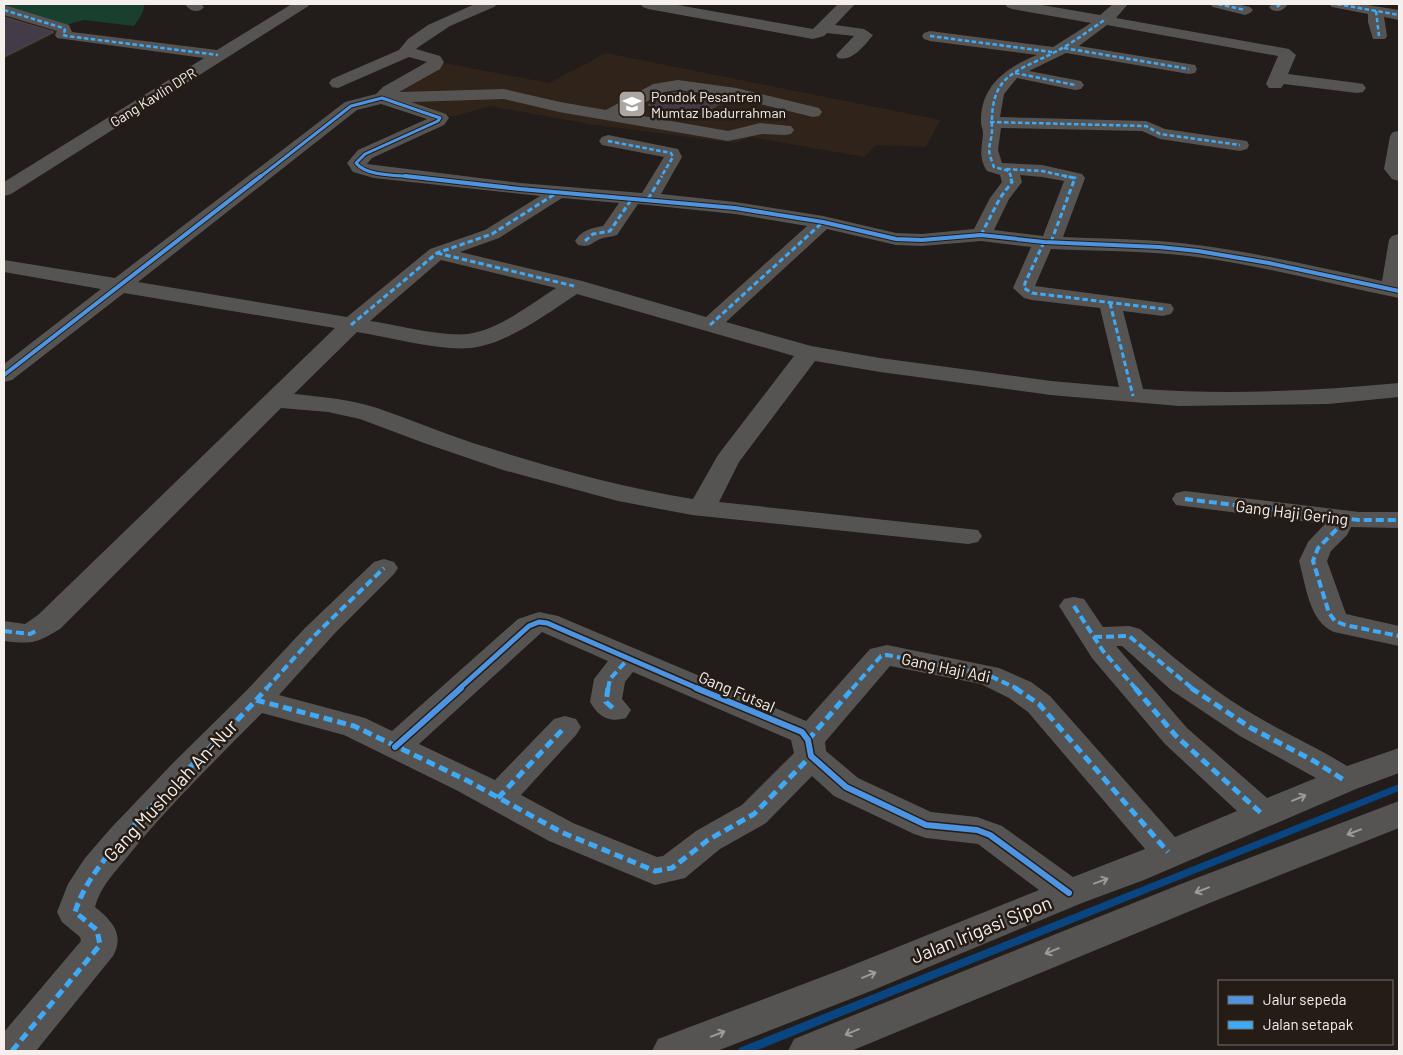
<svg xmlns="http://www.w3.org/2000/svg" width="1403" height="1055" font-family="Barlow,sans-serif">
<rect width="100%" height="100%" fill="#221d1a"/>
<path fill="#30231a" d="M 4,11 L 65,29 L 4,59 Z
M 606,53 L 940,120 L 926,147 L 876,145 L 864,157 L 751,137 L 734,143 L 589,124 L 490,106 L 452,117 L 398,101 L 388,96 L 444,63 L 549,83 Z"/>
<path fill="#193f2f" d="M 4,4 L 145,4 L 142,14 L 134,26 L 84,20 L 62,26 L 4,7 Z"/>
<g fill="none" stroke-linecap="round" stroke-linejoin="round">
<path fill="#084581" fill-rule="evenodd" d="M 1399,784 L 1399,791 L 755,1051 L 738,1051 L 739,1048 Z"/>
</g>
<path fill="#433b47" stroke="#4d4a4a" d="M 4,17 L 54,32 L 4,57 Z
M 678,92 L 693,94 L 723,102 L 695,118 L 648,105 L 671,93 Z"/>
<g fill="none" stroke-linecap="round" stroke-linejoin="round">
<path fill="#565452" fill-rule="evenodd" d="M 185,4 L 201,4 L 204,7 L 201,10 C 194,12 190,11 185,4 Z
M 292,4 L 310,4 L 307,7 L 11,194 L 4,196 L 4,182 L 204,58 L 57,38 L 55,35 L 57,31 L 4,15 L 4,5 L 69,25 L 72,32 L 217,50 Z
M 475,4 L 497,4 L 494,7 L 450,26 L 420,46 L 416,49 L 440,56 L 444,62 L 440,69 L 399,92 L 504,89 L 560,102 L 606,110 L 653,84 L 678,80 L 736,88 L 819,108 L 822,112 L 819,116 L 813,117 L 736,98 L 678,90 L 664,92 L 626,113 L 728,131 L 760,123 L 791,126 L 794,130 L 791,134 L 785,135 L 762,134 L 728,141 L 559,112 L 504,99 L 411,102 L 446,114 L 449,118 L 444,125 L 372,158 L 367,164 L 520,183 L 642,193 L 664,157 L 602,145 L 599,141 L 602,137 L 608,135 L 678,149 L 682,157 L 661,194 L 735,202 L 823,216 L 896,233 L 922,234 L 974,229 L 990,198 L 1002,182 L 1000,175 L 987,171 C 978,157 982,148 983,134 C 983,129 981,126 981,122 C 980,86 1007,67 1037,55 L 930,41 L 924,39 L 922,36 L 924,33 L 930,31 L 1053,47 L 1091,23 L 1012,9 L 1007,7 L 1005,4 L 1036,4 L 1100,15 L 1113,4 L 1128,4 L 1116,18 L 1289,49 L 1296,55 L 1288,74 L 1357,83 L 1363,84 L 1366,88 L 1363,92 L 1357,93 L 1284,84 L 1281,88 L 1269,88 L 1266,84 L 1278,56 L 1107,25 L 1079,46 L 1189,64 L 1195,65 L 1197,69 L 1195,73 L 1189,74 L 1066,53 L 1029,71 L 1081,81 L 1084,85 L 1081,89 L 1075,90 L 1017,78 L 1004,94 L 1000,117 L 1146,121 L 1165,129 L 1247,141 L 1249,145 L 1247,149 L 1240,151 L 1160,139 L 1142,131 L 1001,128 L 998,150 L 1002,163 L 1042,165 L 1082,174 L 1085,178 L 1063,237 C 1108,239 1153,239 1197,245 C 1259,253 1321,268 1382,281 L 1389,240 L 1392,236 L 1399,234 L 1399,298 C 1332,285 1265,266 1197,257 C 1149,251 1100,251 1051,249 L 1035,286 L 1171,304 L 1174,309 L 1171,314 L 1163,316 L 1123,311 L 1143,389 C 1228,395 1314,391 1399,383 L 1399,397 L 1328,404 L 1179,406 L 1051,395 L 880,372 L 815,361 L 739,462 L 719,502 L 978,530 L 982,536 L 978,542 L 968,544 L 692,515 L 618,501 L 503,470 L 424,443 L 360,419 L 328,412 L 281,408 L 60,629 C 35,644 32,644 4,641 L 4,621 L 25,624 L 38,615 L 335,328 L 124,293 L 12,380 L 4,382 L 4,364 L 101,289 L 4,272 L 4,260 L 115,278 L 345,102 L 376,94 L 383,87 L 427,62 L 409,57 L 338,88 L 332,87 L 329,83 L 332,79 L 399,50 L 408,39 L 428,25 ZM 381,104 L 427,119 L 358,150 L 347,163 L 353,172 L 374,178 L 540,196 L 485,230 L 430,249 L 347,317 L 138,282 L 357,110 ZM 1020,175 L 1042,177 L 1064,181 L 1043,236 L 994,230 L 1009,199 L 1022,182 ZM 562,198 L 619,203 L 603,226 C 591,228 582,230 575,241 L 578,245 C 590,248 591,243 600,239 C 605,237 612,237 617,235 L 638,204 L 735,214 L 807,226 L 706,317 L 582,281 L 460,252 L 499,238 ZM 827,229 L 896,245 L 922,246 L 981,241 L 1031,247 L 1013,288 L 1024,298 L 1032,300 L 1100,308 L 1119,387 L 1051,381 L 880,358 L 811,346 L 726,322 ZM 441,260 L 556,288 C 531,304 498,330 468,334 C 443,337 397,325 370,321 ZM 577,294 L 794,356 L 718,455 L 693,499 C 618,487 545,466 473,443 C 440,432 409,419 377,408 C 350,399 322,397 294,394 L 357,332 C 389,337 440,351 471,348 C 507,344 548,313 577,294 Z
M 640,4 L 672,4 L 813,29 L 838,4 L 855,4 L 835,25 L 864,29 L 873,35 C 865,45 852,62 838,58 L 836,55 L 854,36 L 827,33 L 824,36 L 813,39 L 648,9 L 643,7 Z
M 1210,4 L 1237,4 L 1250,7 L 1253,10 L 1250,13 L 1245,15 L 1213,7 Z
M 1272,4 L 1288,4 C 1283,11 1279,12 1272,10 L 1269,7 Z
M 1329,4 L 1361,4 L 1399,10 L 1399,20 L 1384,17 L 1387,36 L 1385,39 L 1373,39 L 1368,22 L 1368,14 L 1332,7 Z
M 1399,131 L 1399,181 L 1392,179 L 1384,169 L 1390,136 L 1393,132 Z
M 1185,491 L 1359,512 L 1399,512 L 1399,528 L 1351,527 L 1347,535 L 1331,551 L 1327,561 L 1346,614 L 1399,626 L 1399,646 L 1334,632 C 1309,622 1306,585 1299,561 L 1308,542 L 1325,524 L 1176,505 L 1172,499 L 1176,493 Z
M 384,559 L 394,562 L 398,568 L 394,574 L 336,632 L 279,695 L 365,718 L 392,731 L 518,619 L 539,612 L 558,616 L 806,721 L 870,649 L 887,645 L 999,668 L 1031,682 L 1050,696 L 1175,837 L 1237,811 L 1165,744 L 1092,658 L 1059,606 L 1064,599 L 1074,597 L 1084,599 L 1103,627 L 1129,626 L 1140,629 C 1179,662 1218,695 1263,720 C 1291,736 1320,749 1347,766 L 1399,748 L 1399,773 L 1356,789 L 1144,880 L 1082,903 L 871,991 L 717,1051 L 652,1051 L 658,1039 L 843,969 L 1039,890 L 978,844 L 926,838 L 914,834 L 834,796 L 812,776 L 766,823 L 720,849 L 685,878 L 655,885 L 549,841 L 456,790 L 344,735 L 262,713 C 217,759 169,805 128,856 C 115,872 100,887 95,907 C 112,921 125,934 113,956 L 36,1051 L 4,1051 L 4,1032 L 81,941 L 80,937 L 62,922 L 57,912 L 68,884 L 85,858 L 111,828 L 174,762 L 247,690 L 305,628 L 374,562 ZM 542,632 L 608,661 L 594,679 L 590,702 C 599,717 609,723 626,718 L 631,710 L 622,699 L 625,682 L 633,672 L 791,740 L 794,753 L 742,805 L 696,831 L 663,856 L 657,857 L 573,823 L 521,795 L 576,735 L 581,727 L 576,719 L 565,716 L 554,719 L 495,780 L 419,744 ZM 1116,646 L 1122,646 L 1171,690 L 1240,736 L 1316,778 L 1267,798 L 1187,728 ZM 890,666 L 981,684 L 1009,698 L 1028,712 L 1145,849 L 1073,877 L 1002,826 L 977,817 L 931,812 L 858,778 L 826,751 L 825,742 Z
M 1399,801 L 1399,828 L 1212,902 L 851,1051 L 788,1051 L 794,1039 L 1186,882 Z"/>
<path stroke="#3fa9f5" stroke-width="2.5" stroke-dasharray="4.5 2.5" stroke-linecap="butt" d="M 1218,4 L 1245,10
M 1337,4 L 1399,15
M 1277,7 L 1280,4
M 4,10 L 63,28 L 65,30 L 63,35 L 67,36 L 218,55
M 1376,11 L 1379,36
M 930,36 L 1052,52
M 1064,48 L 1189,69
M 1015,73 L 1075,85
M 990,122 L 1146,126 L 1160,134 L 1240,145
M 608,141 L 671,153 L 673,157 L 661,177
M 1006,169 L 1042,171 L 1070,177
M 1011,177 L 1009,171 L 994,167 C 992,162 989,154 989,149 C 990,142 992,136 992,130 C 990,75 1012,74 1055,52 C 1073,43 1089,30 1106,19"/>
<path stroke="#3fa9f5" stroke-width="3" stroke-dasharray="5.5 3" stroke-linecap="butt" d="M 648,199 L 662,176
M 981,235 L 1000,198 L 1012,182 L 1010,176
M 585,241 L 593,234 L 610,231 L 633,197
M 1044,242 L 1025,283 L 1024,288 L 1032,293 L 1163,309
M 1051,242 L 1075,178 L 1064,176
M 437,253 L 574,286
M 1110,303 L 1133,396
M 351,325 L 437,253 L 492,234 L 558,192
M 710,325 L 823,222"/>
<path stroke="#3fa9f5" stroke-width="4" stroke-dasharray="8 4" stroke-linecap="butt" d="M 1185,499 L 1359,520 L 1399,520
M 1340,518 L 1337,529 L 1318,548 L 1313,561 L 1329,613 L 1335,621 L 1345,625 L 1399,636
M 1074,606 L 1103,651 L 1136,689
M 4,631 L 30,634 L 38,630
M 1094,637 L 1129,636 L 1193,689
M 266,689 L 315,635 L 384,568
M 608,689 L 610,679 L 628,659
M 852,689 L 881,656 L 887,655 L 988,675 L 1018,689"/>
<path stroke="#3fa9f5" stroke-width="5" stroke-dasharray="9 5" stroke-linecap="butt" d="M 608,688 L 606,702 L 615,710
M 1015,688 L 1039,704 L 1168,852
M 1135,688 L 1176,736 L 1262,814
M 1191,688 L 1251,728 L 1314,761 L 1344,780
M 256,700 L 354,726 L 468,781 L 561,832 L 655,871 L 672,868 L 708,840 L 754,814 L 811,756
M 808,740 L 853,688
M 498,798 L 565,727
M 12,1051 L 100,945 L 97,930 L 75,912 C 86,877 113,849 137,822 C 179,776 226,734 267,688"/>
<defs>
<path id="cycleway-far3" d="M 260,177 L 351,106 L 382,98 L 440,118 L 438,121 L 365,154 L 356,163 C 367,177 399,175 416,177"/>
<path id="cycleway-far2" d="M 405,176 L 520,189 L 735,208 L 823,222 L 896,239 L 922,240 L 981,235 L 1044,242 L 1159,247 L 1198,251 L 1269,263 L 1399,291
M 4,375 L 261,176"/>
<path id="cycleway-far1" d="M 459,689 L 529,626 L 539,622 L 547,623 L 699,689"/>
<path id="cycleway" d="M 696,688 L 802,732 L 808,740 L 811,756 L 846,787 L 926,825 L 977,830 L 990,835 L 1069,893
M 395,747 L 461,688"/>
</defs>
<use href="#cycleway-far3" stroke="#251c16" stroke-width="5"/>
<use href="#cycleway-far2" stroke="#251c16" stroke-width="6"/>
<use href="#cycleway-far1" stroke="#251c16" stroke-width="8"/>
<use href="#cycleway" stroke="#251c16" stroke-width="9"/>
<use href="#cycleway-far3" stroke="#4d94e3" stroke-width="3"/>
<use href="#cycleway-far2" stroke="#4d94e3" stroke-width="4"/>
<use href="#cycleway-far1" stroke="#4d94e3" stroke-width="5"/>
<use href="#cycleway" stroke="#4d94e3" stroke-width="6"/>
</g>
<defs><path id="oneway-shaft" d="M-6 0H5M1.5-3L5.5 0L1.5 3" fill="none" stroke-width="1.6" stroke-linecap="round" stroke-linejoin="round" transform="scale(1.25)"/></defs>
<g stroke="#9e9a97">
<use href="#oneway-shaft" transform="translate(1299 798) rotate(-23)"/>
<use href="#oneway-shaft" transform="translate(1354 832) rotate(159)"/>
<use href="#oneway-shaft" transform="translate(1101 881) rotate(-20)"/>
<use href="#oneway-shaft" transform="translate(1202 890) rotate(159)"/>
<use href="#oneway-shaft" transform="translate(1052 951) rotate(158)"/>
<use href="#oneway-shaft" transform="translate(869 975) rotate(-22)"/>
<use href="#oneway-shaft" transform="translate(852 1032) rotate(157)"/>
<use href="#oneway-shaft" transform="translate(718 1034) rotate(-21)"/>
</g>
<defs>
<symbol id="school-square" viewBox="-11 -11 22 22"><rect x="-9" y="-9" width="18" height="18" rx="4" fill="#aca6a2" stroke="#251c16"/><path d="M0-5L7-2L0 1L-7-2ZM-4 1L0 2.5L4 1V4Q0 6-4 4Z" fill="#fff"/></symbol>
</defs>
<g fill-rule="evenodd">
<use href="#school-square" x="616" y="88" width="32" height="32"/>
</g>
<g text-anchor="middle" dominant-baseline="central" stroke-width="5" stroke-linejoin="round" paint-order="stroke">
<g font-size="14" fill="#f6f0ec" stroke="#251c16" text-anchor="start">
<text x="651" y="96">Pondok Pesantren<tspan x="651" dy="16">Mumtaz Ibadurrahman</tspan></text>
</g>
<g font-size="14" fill="#f6f0ec" stroke="#251c16">
<text transform="translate(153 97) rotate(-32)">Gang Kavlin DPR</text>
</g>
<g font-size="16" fill="#f6f0ec" stroke="#251c16">
<text transform="translate(1292 512) rotate(7)">Gang Haji Gering</text>
<text transform="translate(946 667) rotate(12)">Gang Haji Adi</text>
<text transform="translate(737 691) rotate(23)">Gang Futsal</text>
</g>
<g font-size="19" fill="#f6f0ec" stroke="#251c16">
<text transform="translate(170 790) rotate(-47)">Gang Musholah An-Nur</text>
<text transform="translate(981 929) rotate(-22)">Jalan Irigasi Sipon</text>
</g>
</g>
<rect width="1403" height="1055" fill="none" stroke="#f6f0ec" stroke-width="10"/>
<rect x="1218" y="980" width="175" height="65" fill="#251c16" stroke="#79716c"/>
<rect x="1228" y="996" width="25" height="8" fill="#4d94e3" stroke="#79716c"/>
<text x="1263" y="1005" font-size="15" fill="#f6f0ec">Jalur sepeda</text>
<rect x="1228" y="1021" width="25" height="8" fill="#3fa9f5" stroke="#79716c"/>
<text x="1263" y="1030" font-size="15" fill="#f6f0ec">Jalan setapak</text>
</svg>
